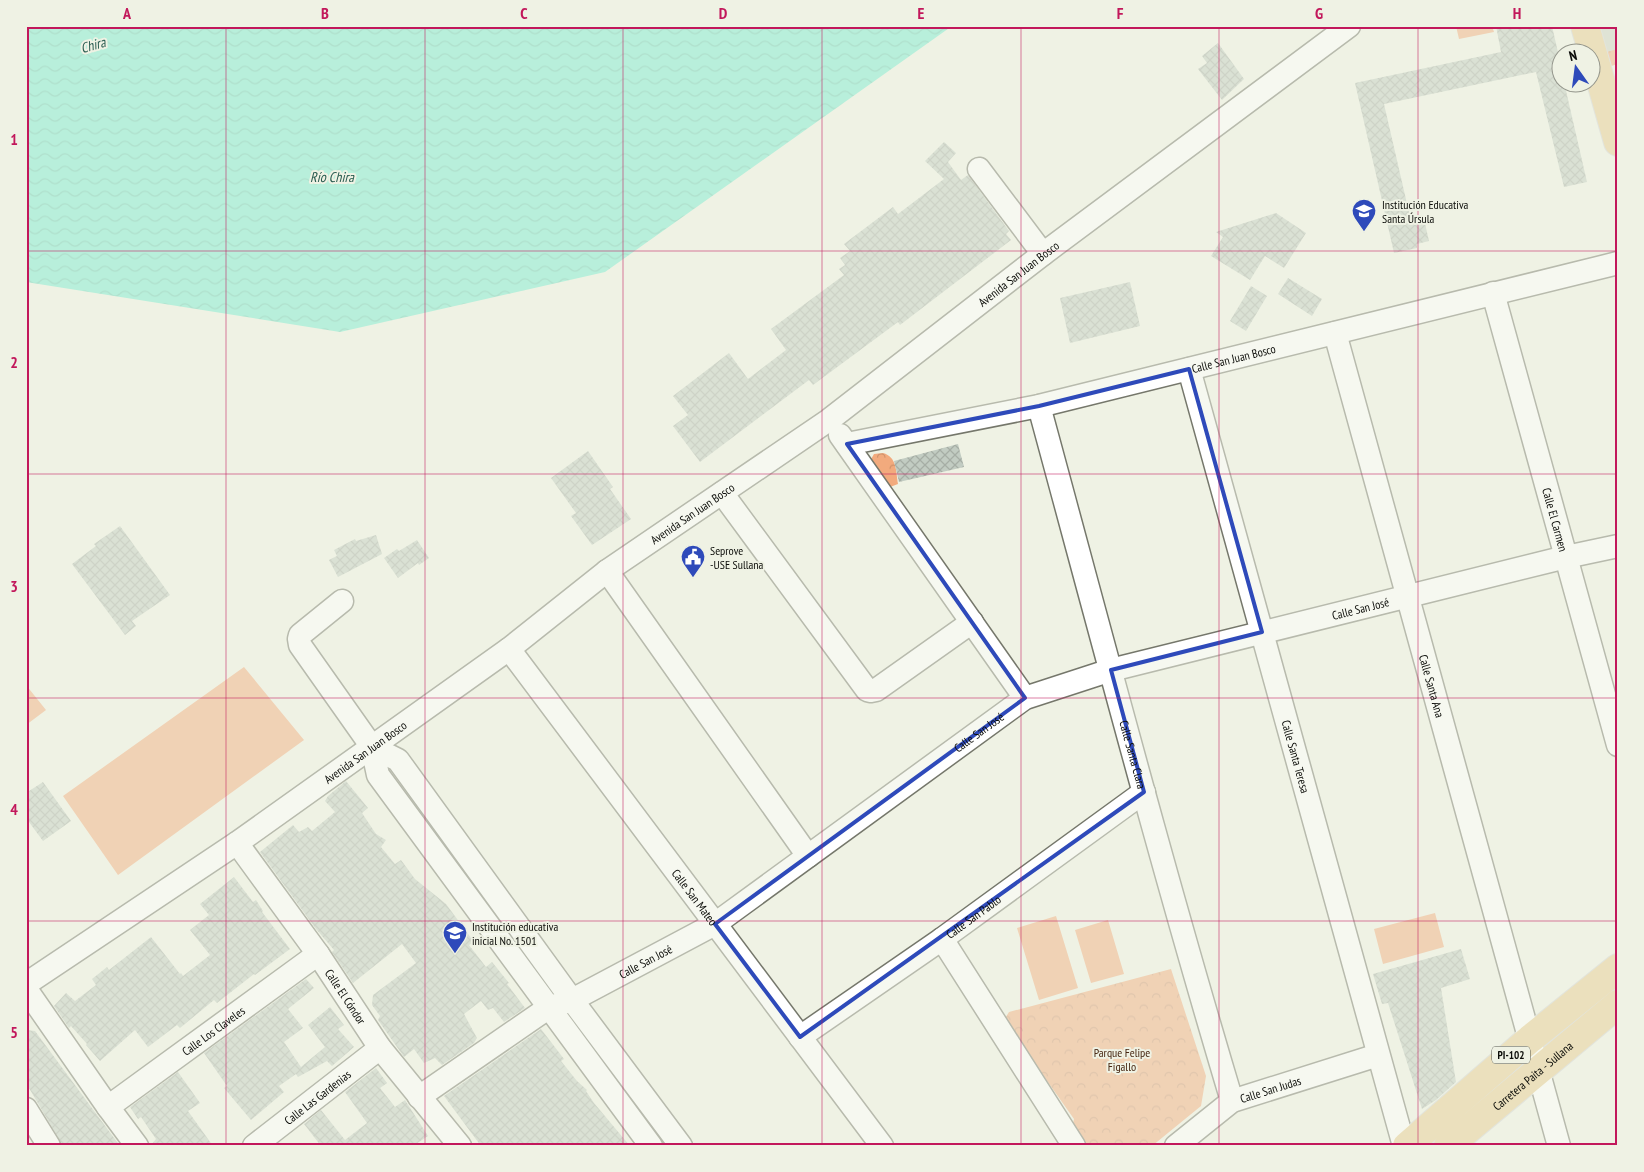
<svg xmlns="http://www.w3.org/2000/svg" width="1644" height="1172" font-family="'PT Sans Narrow',sans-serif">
<defs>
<pattern id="forest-crowns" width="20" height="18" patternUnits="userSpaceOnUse" patternTransform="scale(1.25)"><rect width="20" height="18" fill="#f2aa7d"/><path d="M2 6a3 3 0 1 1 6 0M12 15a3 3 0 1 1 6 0" fill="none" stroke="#ce916b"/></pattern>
<pattern id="water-waves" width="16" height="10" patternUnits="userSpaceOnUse" patternTransform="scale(1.25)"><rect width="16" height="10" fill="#75ecd0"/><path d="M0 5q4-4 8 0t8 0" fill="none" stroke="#64c9b1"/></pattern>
<pattern id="building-cross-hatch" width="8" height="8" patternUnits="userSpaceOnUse" patternTransform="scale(1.25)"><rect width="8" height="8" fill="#c2ccc2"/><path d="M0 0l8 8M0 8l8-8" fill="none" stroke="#a6aea5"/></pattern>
</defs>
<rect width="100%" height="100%" fill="#eff2e4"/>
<path fill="url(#forest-crowns)" d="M 1596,26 L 1618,26 L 1618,64 L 1608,67 Z
M 883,453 C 897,457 896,471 898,484 L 882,490 L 870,461 L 874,454 Z
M 1171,969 L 1206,1076 L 1201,1106 L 1152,1146 L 1080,1146 L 1071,1133 L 1074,1119 L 1004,1020 L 1009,1012 Z"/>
<path fill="#f2aa7d" d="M 1456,26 L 1492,26 L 1494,32 L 1459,39 Z
M 244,667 L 304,740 L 118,875 L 63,796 Z
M 26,685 L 46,710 L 26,725 Z
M 1435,913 L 1444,947 L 1383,964 L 1374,929 Z
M 1056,916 L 1078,988 L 1039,1000 L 1017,928 Z
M 1108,920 L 1124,974 L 1091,983 L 1075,930 Z"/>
<path fill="url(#water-waves)" d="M 26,26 L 952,26 L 605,272 L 340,332 L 26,282 Z"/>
<path fill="url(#building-cross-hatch)" d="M 1496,26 L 1552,26 L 1562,70 L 1562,82 L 1564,82 L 1587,182 L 1564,187 L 1536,72 L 1384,104 L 1411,221 L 1424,219 L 1429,241 L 1417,244 L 1417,248 L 1394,253 L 1355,83 L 1501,52 Z
M 1218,43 L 1244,79 L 1222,100 L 1198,69 L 1207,63 L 1202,56 Z
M 944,142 L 956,153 L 948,162 L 961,180 L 968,175 L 1009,231 L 1006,234 L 1011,240 L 900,325 L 898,322 L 813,385 L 809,380 L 700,462 L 673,426 L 688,415 L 673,396 L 729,353 L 748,379 L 786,350 L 771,329 L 844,275 L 839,269 L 845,265 L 840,258 L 850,251 L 844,244 L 893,207 L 898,214 L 944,179 L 925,161 Z
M 1276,213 L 1306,233 L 1284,268 L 1265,256 L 1250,280 L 1211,256 L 1223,237 L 1216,232 Z
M 1288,278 L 1322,299 L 1312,316 L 1278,294 Z
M 1130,282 L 1140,326 L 1070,343 L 1060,298 Z
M 1251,286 L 1267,296 L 1246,331 L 1230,321 Z
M 958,444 L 964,467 L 899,482 L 894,461 Z
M 588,451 L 613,487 L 610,489 L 631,519 L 592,545 L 571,516 L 576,513 L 551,478 Z
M 120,526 L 170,595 L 132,621 L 136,626 L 125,635 L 72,564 L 96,546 L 94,544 Z
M 376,535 L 382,554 L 338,577 L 329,560 L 337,556 L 334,550 L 355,539 L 356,541 Z
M 417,540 L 429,558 L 419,565 L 418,563 L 398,578 L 384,558 L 397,549 L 399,551 Z
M 346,781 L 368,808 L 362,813 L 376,834 L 386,840 L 381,847 L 395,864 L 401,860 L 415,879 L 446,904 L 474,942 L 469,945 L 486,967 L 492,962 L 509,983 L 507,984 L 525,1008 L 504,1022 L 493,1008 L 488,1010 L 481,1001 L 464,1014 L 477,1038 L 474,1043 L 442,1065 L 435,1058 L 424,1063 L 414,1049 L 404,1057 L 378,1020 L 380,1016 L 372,1005 L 373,995 L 416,963 L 402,944 L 353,983 L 332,952 L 334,950 L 316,929 L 260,852 L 293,825 L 299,832 L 308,827 L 312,831 L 335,812 L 325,801 L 328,796 Z
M 43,782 L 71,821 L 43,841 L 26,818 L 26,793 Z
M 234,877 L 253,902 L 256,900 L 263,911 L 262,912 L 290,949 L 255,975 L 254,974 L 217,1003 L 214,1000 L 180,1028 L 177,1025 L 148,1047 L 135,1030 L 100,1061 L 86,1045 L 87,1044 L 71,1026 L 69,1028 L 54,1006 L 66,993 L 75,1001 L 96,985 L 92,979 L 107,967 L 109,970 L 151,937 L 180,974 L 181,973 L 183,976 L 210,955 L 190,930 L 209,915 L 200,904 Z
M 1461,949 L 1470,979 L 1441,988 L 1456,1082 L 1436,1100 L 1422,1109 L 1388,1003 L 1382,1004 L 1373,974 Z
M 306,979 L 314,988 L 288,1009 L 303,1028 L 284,1042 L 301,1067 L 325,1047 L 308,1025 L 330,1007 L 344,1025 L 338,1029 L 354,1047 L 332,1066 L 327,1061 L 298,1077 L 296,1074 L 279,1086 L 284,1092 L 251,1120 L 224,1088 L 227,1086 L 204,1053 Z
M 541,1029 L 564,1059 L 561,1061 L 577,1081 L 587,1090 L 586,1091 L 594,1103 L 630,1146 L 481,1146 L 444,1096 Z
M 26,1030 L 35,1031 L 120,1146 L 63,1146 L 26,1083 Z
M 376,1068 L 387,1083 L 380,1088 L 395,1107 L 405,1100 L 428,1136 L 413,1146 L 321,1146 L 304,1124 L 321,1110 L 345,1140 L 367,1123 L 345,1092 Z
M 178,1072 L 200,1103 L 188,1111 L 213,1146 L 150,1146 L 156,1139 L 141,1117 L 138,1119 L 130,1107 Z"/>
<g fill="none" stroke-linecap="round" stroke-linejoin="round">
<path stroke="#cdd0c3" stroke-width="28" stroke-dasharray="28 14" stroke-linecap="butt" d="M 1612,26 L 1618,49"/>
<defs>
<g id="minor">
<path d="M 979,169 L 1043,254"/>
<path id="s1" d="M 1493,293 L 1618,745"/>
<path id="s2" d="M 1335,333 L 1559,1146"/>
<path id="s3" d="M 1189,369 L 1404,1146"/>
<path id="s4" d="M 1039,406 C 1102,638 1163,871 1232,1101"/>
<path d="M 840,435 L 1025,698"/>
<path id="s5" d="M 847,444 L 1039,406 L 1618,263"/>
<path d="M 722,493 L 867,690 L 871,691 L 876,690 L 972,622"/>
<path d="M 607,571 L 808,856"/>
<path d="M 342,601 L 300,635 L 299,639 L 300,645 L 372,747 L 378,775 L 651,1146"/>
<path id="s6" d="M 509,649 L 882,1146"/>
<path d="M 372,747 L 398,760 L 572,1000 L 681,1146"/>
<path id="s7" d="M 237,843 L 318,954 L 380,1048 L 460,1146"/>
<path d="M 942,939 L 1074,1146"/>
<path id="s8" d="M 26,984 L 237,843 L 509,649 L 607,571 L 829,420 L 1043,254 L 1349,26"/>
<path d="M 26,989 L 108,1107 L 137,1146"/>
<path id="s9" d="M 800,1037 L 942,939 L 1144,792"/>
<path id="s10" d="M 419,1097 L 548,1008 L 572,1000 L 715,924 L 1025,698 L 1111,670 L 1566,557 L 1618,546"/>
<path id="s11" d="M 108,1107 L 318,954"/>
<path d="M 26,1109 L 49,1146"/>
<path id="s12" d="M 254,1146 L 380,1048"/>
<path id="s13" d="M 1176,1146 L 1232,1101 L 1378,1055"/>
</g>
<g id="major">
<path d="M 1585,26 L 1618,142"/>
<path d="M 1407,1146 L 1530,1039 L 1618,968"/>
<path id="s14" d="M 1448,1146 L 1618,1004"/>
</g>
</defs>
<use href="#minor" stroke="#75776b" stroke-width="25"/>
<use href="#major" stroke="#d3d3d3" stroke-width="30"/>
<use href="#minor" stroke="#fff" stroke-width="22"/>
<use href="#major" stroke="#e7cb8f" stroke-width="28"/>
</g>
<path d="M0 0H1644V1172H0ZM 1189,369 L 1262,632 L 1111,670 L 1144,792 L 800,1037 L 715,924 L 1025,698 L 847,444 L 1039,406 Z" fill="#eff2e4" fill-opacity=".55" fill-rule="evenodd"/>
<path fill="none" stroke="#2e4aba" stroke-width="4" stroke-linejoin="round" d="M 1189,369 L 1262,632 L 1111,670 L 1144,792 L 800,1037 L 715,924 L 1025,698 L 847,444 L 1039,406 Z"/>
<path fill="none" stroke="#c2185b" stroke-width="1" stroke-opacity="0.55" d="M 226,26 L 226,1146M 425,26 L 425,1146M 623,26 L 623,1146M 822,26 L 822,1146M 1021,26 L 1021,1146M 1219,26 L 1219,1146M 1418,26 L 1418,1146M 26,251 L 1618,251M 26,474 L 1618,474M 26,698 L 1618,698M 26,921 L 1618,921"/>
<defs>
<symbol id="school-pin" viewBox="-11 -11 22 30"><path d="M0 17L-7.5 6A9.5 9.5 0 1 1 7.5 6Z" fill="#2e4aba" stroke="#eff2e4"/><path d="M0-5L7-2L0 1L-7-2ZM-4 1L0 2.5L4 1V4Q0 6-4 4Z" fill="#fff"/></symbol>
<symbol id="civic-pin" viewBox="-11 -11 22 30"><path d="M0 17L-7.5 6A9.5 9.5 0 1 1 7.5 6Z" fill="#2e4aba" stroke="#eff2e4"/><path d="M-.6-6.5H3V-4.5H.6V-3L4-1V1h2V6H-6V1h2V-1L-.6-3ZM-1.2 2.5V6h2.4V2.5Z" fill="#fff"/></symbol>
</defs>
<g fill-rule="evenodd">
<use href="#school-pin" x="1350" y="197" width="28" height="38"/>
<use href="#civic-pin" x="679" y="543" width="28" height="38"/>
<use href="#school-pin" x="441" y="919" width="28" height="38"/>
</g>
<g text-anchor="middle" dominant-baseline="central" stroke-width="4" stroke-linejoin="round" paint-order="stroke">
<rect fill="#eff2e4" stroke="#50524b" stroke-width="1" x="1492" y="1046.5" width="38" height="17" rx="4"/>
<g font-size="11" font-weight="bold" fill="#0c0d09">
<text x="1511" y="1055">PI-102</text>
</g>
<g font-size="12" fill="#0c0d09" stroke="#eff2e4" text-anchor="start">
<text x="1382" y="204">Institución Educativa<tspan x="1382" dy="14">Santa Úrsula</tspan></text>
<text x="710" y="550">Seprove<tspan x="710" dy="14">-USE Sullana</tspan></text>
<text x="472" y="926">Institución educativa<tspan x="472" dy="14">inicial No. 1501</tspan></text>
</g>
<g font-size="12" fill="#0c0d09" stroke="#eff2e4">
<text stroke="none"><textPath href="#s8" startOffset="1221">Avenida San Juan Bosco</textPath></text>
<text stroke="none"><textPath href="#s5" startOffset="396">Calle San Juan Bosco</textPath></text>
<text stroke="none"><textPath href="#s8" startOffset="816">Avenida San Juan Bosco</textPath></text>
<text stroke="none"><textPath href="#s1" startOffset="235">Calle El Carmen</textPath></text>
<text stroke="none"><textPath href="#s10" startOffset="1075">Calle San José</textPath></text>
<text stroke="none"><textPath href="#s2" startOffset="366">Calle Santa Ana</textPath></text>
<text stroke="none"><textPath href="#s10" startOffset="670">Calle San José</textPath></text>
<text stroke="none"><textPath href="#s8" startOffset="411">Avenida San Juan Bosco</textPath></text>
<text stroke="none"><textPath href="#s4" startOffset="361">Calle Santa Clara</textPath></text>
<text stroke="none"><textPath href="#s3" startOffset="402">Calle Santa Teresa</textPath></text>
<text stroke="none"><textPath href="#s6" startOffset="310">Calle San Mateo</textPath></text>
<text stroke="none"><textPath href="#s9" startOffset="211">Calle San Pablo</textPath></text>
<text stroke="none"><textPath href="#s10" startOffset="265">Calle San José</textPath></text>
<text stroke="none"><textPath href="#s7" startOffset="188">Calle El Cóndor</textPath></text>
<text stroke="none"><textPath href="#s11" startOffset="130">Calle Los Claveles</textPath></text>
<text stroke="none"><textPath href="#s14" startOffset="110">Carretera Paita - Sullana</textPath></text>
<text stroke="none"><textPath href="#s13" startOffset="112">Calle San Judas</textPath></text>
<text stroke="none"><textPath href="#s12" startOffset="80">Calle Las Gardenias</textPath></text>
</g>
<g font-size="12" fill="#472712" stroke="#eff2e4">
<text x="1122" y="1052">Parque Felipe<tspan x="1122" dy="14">Figallo</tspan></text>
</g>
<g font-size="14" font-style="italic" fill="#295c50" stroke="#eff2e4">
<text transform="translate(93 45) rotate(-16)">Chira</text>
<text x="332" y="177">Río Chira</text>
</g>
</g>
<rect width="1644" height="1172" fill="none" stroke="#eff2e4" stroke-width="55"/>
<g transform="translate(1576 68) rotate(346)"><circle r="24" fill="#eff2e4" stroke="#94968c"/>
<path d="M0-4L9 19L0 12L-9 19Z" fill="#2e4aba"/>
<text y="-8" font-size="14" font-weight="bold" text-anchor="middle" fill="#0c0d09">N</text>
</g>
<rect x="28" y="28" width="1588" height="1116" fill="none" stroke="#c2185b" stroke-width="2"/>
<g font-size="16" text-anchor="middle" font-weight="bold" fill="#c2185b">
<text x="127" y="19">A</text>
<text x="325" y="19">B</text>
<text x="524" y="19">C</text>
<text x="723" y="19">D</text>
<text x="921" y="19">E</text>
<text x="1120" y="19">F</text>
<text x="1319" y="19">G</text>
<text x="1517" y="19">H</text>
<text x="14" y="145">1</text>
<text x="14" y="368">2</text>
<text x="14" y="592">3</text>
<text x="14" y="815">4</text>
<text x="14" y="1038">5</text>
</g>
</svg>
